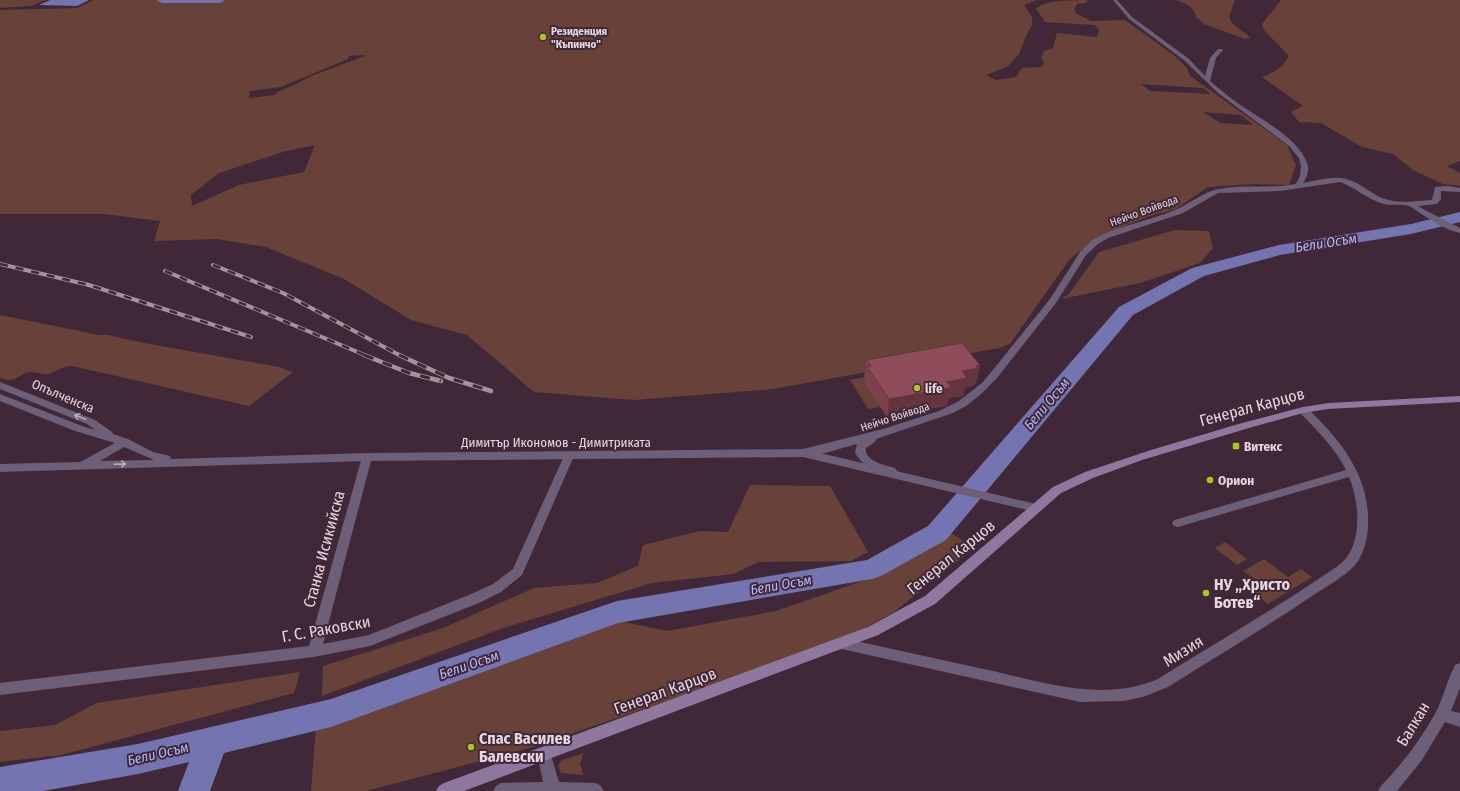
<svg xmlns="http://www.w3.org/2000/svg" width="1460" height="791" font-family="'Fira Sans Condensed',sans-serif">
<rect width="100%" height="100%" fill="#402838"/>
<path fill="#684238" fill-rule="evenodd" d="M 0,0 L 46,0 L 31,6 L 0,8 Z
M 93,0 L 1037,0 L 1024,5 L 1032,17 L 1032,25 L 1027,34 L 1019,54 L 1007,67 L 986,75 L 996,80 L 1016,77 L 1022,68 L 1041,67 L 1044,62 L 1041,57 L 1044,51 L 1053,48 L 1057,33 L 1097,37 L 1099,30 L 1095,25 L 1045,22 L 1036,9 C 1044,0 1074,0 1088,0 L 1086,3 L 1077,4 L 1074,9 L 1077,14 L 1091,21 L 1125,20 L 1175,56 L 1187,68 L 1190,76 L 1287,145 L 1296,165 L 1289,185 L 1253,184 L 1208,187 L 1176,209 L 1147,217 L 1096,238 L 1069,260 L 1010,344 L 999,348 L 773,389 L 634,400 L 534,392 L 467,335 L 411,320 L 344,279 L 266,247 L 216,239 L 154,241 L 160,221 L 104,214 L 0,214 L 0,10 L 78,8 ZM 367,55 L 309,77 L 298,83 L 277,92 L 275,95 L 249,98 L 250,91 L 281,87 L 348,59 L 349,58 L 348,56 ZM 1141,84 L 1203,88 L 1211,94 L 1150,91 ZM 1203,112 L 1241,115 L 1253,125 L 1220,123 ZM 315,145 L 304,172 L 239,185 L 192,206 L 191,195 L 219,173 L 286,151 Z
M 1175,0 L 1235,0 L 1229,17 L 1232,23 L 1251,38 L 1245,39 L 1204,24 L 1196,17 C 1194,6 1185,3 1175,0 Z
M 1281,0 L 1460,0 L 1460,161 L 1447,166 L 1460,173 L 1460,186 L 1443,184 L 1413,170 L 1393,154 L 1362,147 L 1321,123 L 1299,122 L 1291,112 L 1303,106 L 1262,77 C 1276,71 1281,70 1289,56 L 1264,30 L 1262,24 Z
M 1175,230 L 1209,231 L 1213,248 L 1200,263 L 1140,283 L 1061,299 L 1069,294 L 1099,252 Z
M 0,315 L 99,335 L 108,335 L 144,343 L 279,367 L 293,372 L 249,406 L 72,366 C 61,366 58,371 49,374 C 43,376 36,371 30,372 C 16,375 17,384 0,378 Z
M 864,377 L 880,407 L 868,409 L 850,380 Z
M 750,485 L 830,486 L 868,552 L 851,561 L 759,562 L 733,574 L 652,583 L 506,627 L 322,696 L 323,666 L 443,628 L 534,588 L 597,583 L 638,566 L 643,545 L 700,531 L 728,532 Z
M 948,531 L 974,548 L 894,612 L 843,640 L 530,748 L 366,791 L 311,791 L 316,727 L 618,621 L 667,631 L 776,611 L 877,576 Z
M 1225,542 L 1247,559 L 1237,565 L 1215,548 Z
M 1264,559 L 1288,577 L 1301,569 L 1312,577 L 1268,604 L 1250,590 L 1260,583 L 1243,571 Z
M 300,672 L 294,693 L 61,755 L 0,762 L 0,731 L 55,725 L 97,703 Z
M 584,753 L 580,763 L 583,775 L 561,773 L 558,766 L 562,760 Z"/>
<path fill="#7475b0" d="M 50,0 L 89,0 L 77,6 L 39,5 Z"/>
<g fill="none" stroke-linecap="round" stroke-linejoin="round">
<path fill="#7475b0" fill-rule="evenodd" d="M 157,0 L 225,0 L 220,3 L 162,3 Z
M 1460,212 L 1460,222 L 1411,234 L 1280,255 L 1204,276 L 1133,315 L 946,540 L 881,576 L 872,579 L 618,623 L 331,727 L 224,753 L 210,791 L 178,791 L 189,762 L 138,774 L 43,791 L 0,791 L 0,767 L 138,744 L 331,699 L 617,601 L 867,560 L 928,526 L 1119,307 L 1192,268 L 1279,245 L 1411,224 Z"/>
<path fill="#6d5f77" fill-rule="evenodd" d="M 1113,0 L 1117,0 L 1132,17 L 1189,59 L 1205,76 L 1210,58 L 1218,49 L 1222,49 L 1223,50 L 1216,58 L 1210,81 C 1218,88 1227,95 1236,102 C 1257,117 1299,138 1307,163 C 1310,170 1307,177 1303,183 C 1315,181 1329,177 1340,178 C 1357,179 1370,194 1385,199 C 1399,204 1418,201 1432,200 L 1435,187 L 1448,186 L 1460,188 L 1460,192 L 1441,191 L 1441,199 L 1437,204 L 1418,206 L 1423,209 L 1460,228 L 1460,233 C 1443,229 1426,217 1411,207 C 1404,203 1392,206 1384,204 C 1368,200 1355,187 1340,182 L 1280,191 L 1218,193 L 1183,213 L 1108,238 L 1098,244 L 1086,255 L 1056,303 L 997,378 L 981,394 L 966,406 L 953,413 L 876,439 L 875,442 L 866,448 C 864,461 885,465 895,468 L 897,471 L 895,474 C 882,477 859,464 855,452 L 857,444 C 845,447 810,459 799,456 L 798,453 L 799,450 L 883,429 L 939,411 L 959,401 L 983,382 L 997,365 L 1050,299 L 1080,252 L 1092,240 L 1102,235 C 1126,224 1151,220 1175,210 C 1190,204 1202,192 1219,189 C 1244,184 1270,189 1296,184 L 1300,176 L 1301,166 L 1299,158 L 1289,146 L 1218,93 L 1185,61 L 1129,19 Z
M 1303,407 L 1307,408 C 1340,439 1370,476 1368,524 C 1368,538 1364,553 1356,564 C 1347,575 1324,588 1312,596 C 1265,628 1216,657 1168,687 L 1143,697 L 1123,701 L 1080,702 L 837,648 L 835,644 L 837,640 L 842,638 C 888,648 933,658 979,668 C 1037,680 1100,704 1158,679 C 1209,647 1261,617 1311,584 C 1322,576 1343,565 1349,554 C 1362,532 1358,499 1349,477 L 1178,527 L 1174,526 L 1172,523 L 1174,520 L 1178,519 L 1346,470 C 1335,448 1317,430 1299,412 L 1298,410 Z
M 569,452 L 573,453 L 574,456 L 522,575 L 501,592 L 479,603 L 370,646 L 314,657 L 0,695 L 0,683 L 309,646 L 362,457 L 363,454 L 371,454 L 372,457 L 323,644 L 369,635 L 469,595 L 493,584 L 513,569 L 564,456 L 565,453 Z
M 1460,663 L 1460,688 L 1451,711 L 1460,713 L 1460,727 L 1445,722 L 1422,760 L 1397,791 L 1378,791 L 1381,786 C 1403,763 1423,737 1438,708 C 1444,694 1448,679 1455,665 Z
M 544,747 L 549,749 L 559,782 L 596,783 L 601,786 L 604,791 L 493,791 L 496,786 L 501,783 L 543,782 L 537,754 L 539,749 Z"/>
<path fill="#6d5f77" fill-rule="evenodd" d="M 0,382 L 95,420 L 112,432 L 113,434 L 128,439 L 153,452 L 170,456 L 171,459 L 367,453 L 803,449 L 1036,504 L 1040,505 L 1042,508 L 1040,511 L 1036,512 L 803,457 L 367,461 L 0,472 L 0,464 L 80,462 L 115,443 L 75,431 L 0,401 L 0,394 L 82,426 L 95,430 L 87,424 L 0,389 ZM 124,447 L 154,460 L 100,461 Z"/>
<path fill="#8e789e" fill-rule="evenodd" d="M 1460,396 L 1460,402 L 1328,409 L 1303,413 L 1249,428 L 1142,460 L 1093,478 L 1061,493 L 935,604 L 878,635 L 464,791 L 436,791 L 439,786 L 444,783 L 868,627 L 925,596 L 1053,487 L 1085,472 L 1151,450 L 1242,423 L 1303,407 L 1328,403 Z"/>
<defs>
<path id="rail-far1" d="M 0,264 L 89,285 L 251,337
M 213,265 L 283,293 L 401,356
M 165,271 L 367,356"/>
<path id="rail" d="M 364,355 L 409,373 L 441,381
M 399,355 L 449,378 L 491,391"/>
</defs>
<use href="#rail-far1" stroke="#a5929e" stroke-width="4"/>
<use href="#rail" stroke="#a5929e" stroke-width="4.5"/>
<use href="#rail-far1" stroke="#402838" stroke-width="2.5" stroke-dasharray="8" stroke-linecap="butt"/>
<use href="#rail" stroke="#402838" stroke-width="3" stroke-dasharray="10" stroke-linecap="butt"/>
</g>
<path fill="#7b414d" d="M 867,360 L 980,365 L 976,383 L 975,383 L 974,386 L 965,388 L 963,396 L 949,398 L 947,405 L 945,406 L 887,417 L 865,384 L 866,380 L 864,377 Z"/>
<path fill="#64353f" d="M 980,365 L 976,383 L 975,383 L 974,386 L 965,388 L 963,396 L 949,398 L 947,405 L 945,406 L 887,417 L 889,399 L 947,382 L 962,371 L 976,366 Z"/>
<path fill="#8f4c5a" stroke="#64353f" d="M 962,343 L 980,365 L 976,366 L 978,368 L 962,371 L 967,378 L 947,382 L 951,387 L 949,388 L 889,399 L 867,367 L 871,366 L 867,360 Z"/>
<defs><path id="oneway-shaft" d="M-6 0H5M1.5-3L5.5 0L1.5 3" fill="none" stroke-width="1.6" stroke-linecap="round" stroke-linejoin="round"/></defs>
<g stroke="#bcacbb">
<use href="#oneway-shaft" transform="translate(80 417) rotate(-158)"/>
<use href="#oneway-shaft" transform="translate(120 464) rotate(-2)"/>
</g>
<g fill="#a6c821" stroke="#402838" stroke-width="1.5">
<circle cx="543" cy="37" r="4"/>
<circle cx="917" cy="388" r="4"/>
<rect x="1232" y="442" width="8" height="8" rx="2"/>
<circle cx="1210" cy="480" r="4"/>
<circle cx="1206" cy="593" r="4"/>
<circle cx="471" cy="747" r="4"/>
</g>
<g text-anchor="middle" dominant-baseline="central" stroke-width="4" stroke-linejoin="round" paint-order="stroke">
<g font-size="11" font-weight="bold" fill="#e6d6e0" stroke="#402838" text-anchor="start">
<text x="551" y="31">Резиденция<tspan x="551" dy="13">"Къпинчо"</tspan></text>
</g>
<g font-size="11" fill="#e6d6e0" stroke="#402838">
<text transform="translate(1144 211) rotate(-20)">Нейчо Войвода</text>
<text transform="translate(895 417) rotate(-18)">Нейчо Войвода</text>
</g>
<g font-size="13" font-weight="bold" fill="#e6d6e0" stroke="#402838" text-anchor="start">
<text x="925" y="388">life</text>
<text x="1244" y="446">Витекс</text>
<text x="1218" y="480">Орион</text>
</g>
<g font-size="13" fill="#e6d6e0" stroke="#402838">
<text transform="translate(63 396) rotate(23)">Опълченска</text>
<text x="556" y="442">Димитър Икономов - Димитриката</text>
</g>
<g font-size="14" font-style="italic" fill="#b6b8fc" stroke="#402838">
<text transform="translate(1326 243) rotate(-9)">Бели Осъм</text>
<text transform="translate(1047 404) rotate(-50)">Бели Осъм</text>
<text transform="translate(781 585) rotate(-10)">Бели Осъм</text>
<text transform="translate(469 665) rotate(-19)">Бели Осъм</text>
<text transform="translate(158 754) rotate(-13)">Бели Осъм</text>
</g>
<g font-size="16" fill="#e6d6e0" stroke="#402838">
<text transform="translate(1252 407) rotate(-15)">Генерал Карцов</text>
<text transform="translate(324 549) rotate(-75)">Станка Исикийска</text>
<text transform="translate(951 557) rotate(-39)">Генерал Карцов</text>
<text transform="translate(326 629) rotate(-10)">Г. С. Раковски</text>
<text transform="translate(1183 651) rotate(-32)">Мизия</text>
<text transform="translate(665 691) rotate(-20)">Генерал Карцов</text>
<text transform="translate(1413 724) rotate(-59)">Балкан</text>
</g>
<g font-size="16" font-weight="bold" fill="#e6d6e0" stroke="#402838" text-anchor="start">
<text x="1214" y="584">НУ „Христо<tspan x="1214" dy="18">Ботев“</tspan></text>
<text x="479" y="738">Спас Василев<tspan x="479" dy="18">Балевски</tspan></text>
</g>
</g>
</svg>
